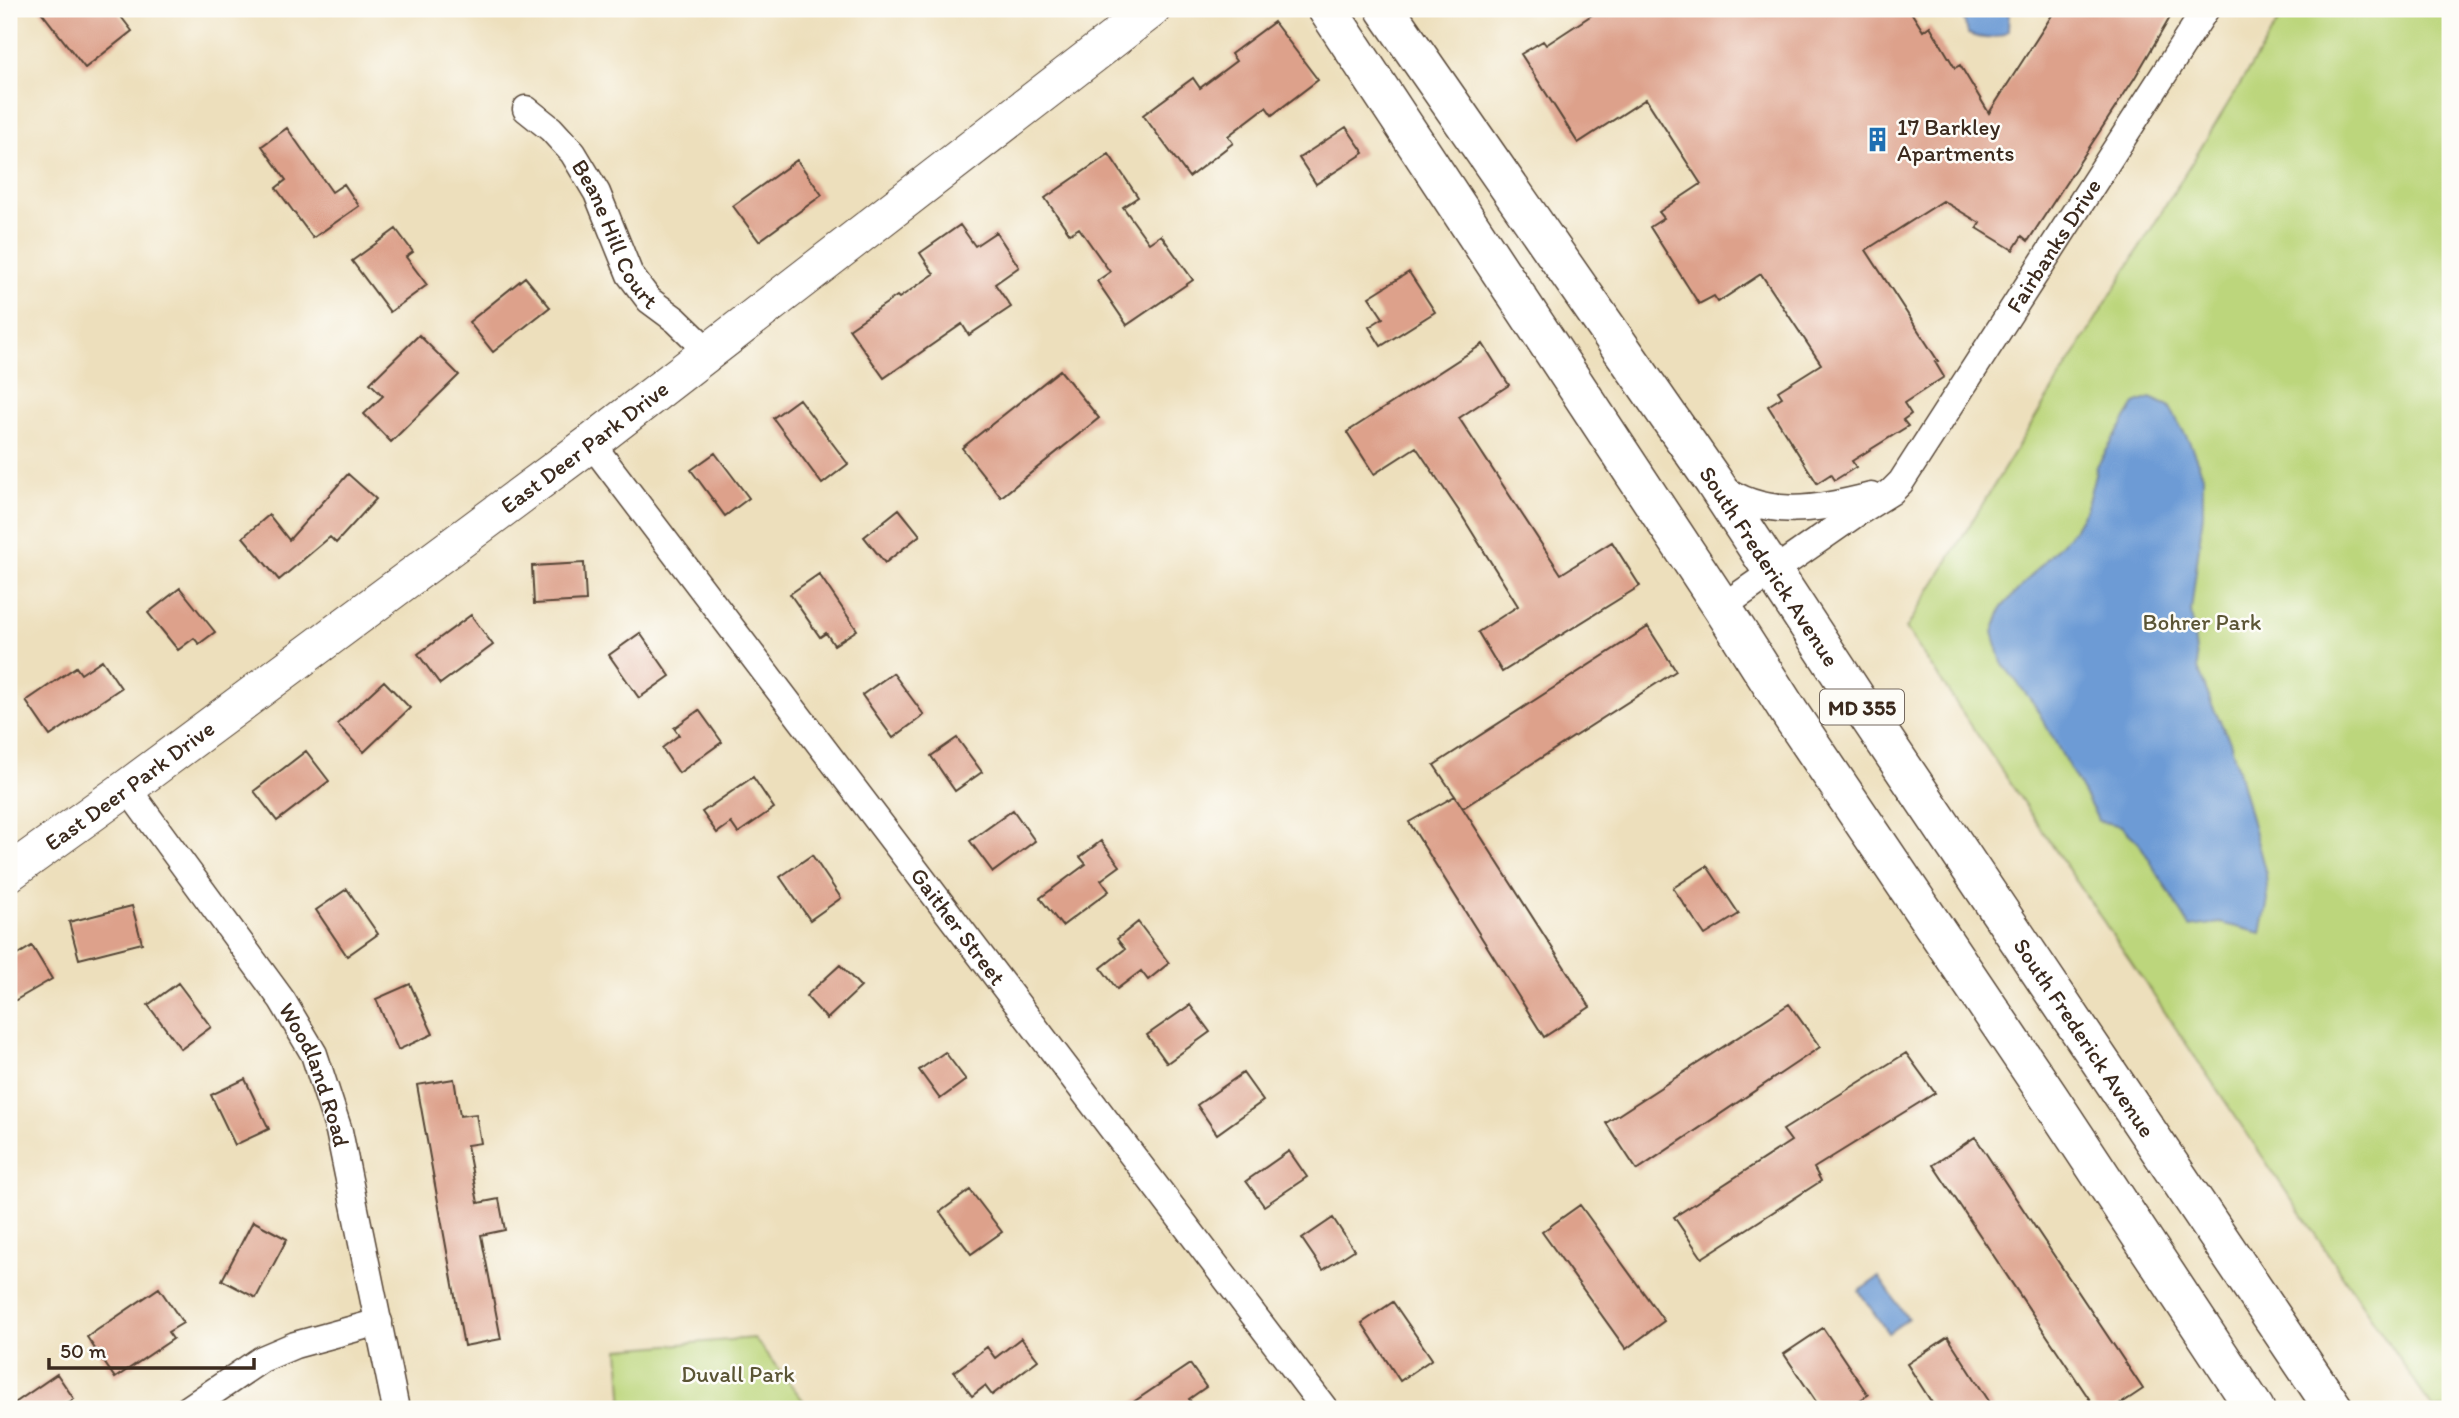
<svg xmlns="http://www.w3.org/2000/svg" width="2459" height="1418" font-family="Itim,sans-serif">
<rect width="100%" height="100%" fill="#fdfcf7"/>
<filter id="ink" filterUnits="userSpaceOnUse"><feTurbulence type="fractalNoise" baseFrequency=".0143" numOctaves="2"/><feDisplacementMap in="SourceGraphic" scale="14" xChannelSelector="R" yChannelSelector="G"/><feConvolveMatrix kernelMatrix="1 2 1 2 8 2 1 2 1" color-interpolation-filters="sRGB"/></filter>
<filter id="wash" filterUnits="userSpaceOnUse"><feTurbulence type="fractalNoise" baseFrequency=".00686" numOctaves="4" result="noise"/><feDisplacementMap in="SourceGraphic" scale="28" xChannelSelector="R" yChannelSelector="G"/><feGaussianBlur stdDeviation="1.57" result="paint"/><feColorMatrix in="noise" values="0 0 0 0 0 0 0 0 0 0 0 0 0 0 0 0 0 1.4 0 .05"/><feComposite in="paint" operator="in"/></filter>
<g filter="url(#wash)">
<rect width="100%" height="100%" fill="#eddfbc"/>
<path fill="#bcd67b" stroke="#7c804c" stroke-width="2" d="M 2286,9 L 2450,9 L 2450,1409 L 2433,1409 L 1906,629 Z
M 754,1338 L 810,1409 L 623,1409 L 619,1349 Z"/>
<path fill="#6d9bd5" stroke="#54627a" stroke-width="2" d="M 1961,9 L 2009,9 L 2008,31 C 1995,41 1983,39 1968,34 Z
M 2150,398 L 2169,406 L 2190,443 L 2203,475 L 2203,514 L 2191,611 L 2198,668 L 2212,705 L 2230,741 L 2266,874 L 2268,901 L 2261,933 L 2220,923 L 2190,927 L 2139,843 L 2121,826 L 2099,821 L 2034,704 L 2002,663 L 1993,632 L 2002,607 L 2074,530 L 2086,509 L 2097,466 L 2135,404 Z
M 1879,1277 L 1908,1319 L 1888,1333 L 1859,1291 Z"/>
<g id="blocks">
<path fill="#dda18b" d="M 39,9 L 115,9 L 132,31 L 85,68 Z
M 1601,9 L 1909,9 L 1923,31 L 1930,26 L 1955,68 L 1960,65 L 1989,113 L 2056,9 L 2175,9 L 2134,79 L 2028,241 L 2022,236 L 2013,250 L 1977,228 L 1980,223 L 1943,201 L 1866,250 L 1938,361 L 1935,362 L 1944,377 L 1904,403 L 1911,414 L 1903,420 L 1908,426 L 1852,461 L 1856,467 L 1835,480 L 1831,474 L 1817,483 L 1768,406 L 1782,397 L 1778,391 L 1821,364 L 1761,274 L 1718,302 L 1714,296 L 1699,304 L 1650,227 L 1664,218 L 1659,212 L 1701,184 L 1646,99 L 1578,143 L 1521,54 L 1543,41 L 1546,45 Z
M 1274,22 L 1318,80 L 1272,115 L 1266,107 L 1228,136 L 1233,143 L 1189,177 L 1143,115 L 1193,78 L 1200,88 L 1236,61 L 1231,54 Z
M 1346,127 L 1364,153 L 1316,184 L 1299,158 Z
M 287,128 L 332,192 L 344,184 L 359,206 L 313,238 L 276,188 L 286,180 L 262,146 Z
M 1109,154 L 1138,197 L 1123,207 L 1149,243 L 1161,235 L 1193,280 L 1127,325 L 1097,281 L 1110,272 L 1079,228 L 1070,234 L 1045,198 Z
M 797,160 L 822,195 L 759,241 L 733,206 Z
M 960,225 L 975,246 L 996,232 L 1019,267 L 995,284 L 1011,307 L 969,335 L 962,324 L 884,378 L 849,329 L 897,296 L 899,298 L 934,274 L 920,253 Z
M 396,229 L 413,252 L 406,257 L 427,285 L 390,312 L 352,261 Z
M 1409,272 L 1435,312 L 1381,346 L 1369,327 L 1383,318 L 1369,297 Z
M 525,277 L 550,307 L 493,352 L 469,322 Z
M 419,335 L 459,375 L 391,442 L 364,414 L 383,396 L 370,383 Z
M 1483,344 L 1509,385 L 1459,418 L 1561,574 L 1612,542 L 1640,586 L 1502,672 L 1478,632 L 1518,606 L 1459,511 L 1416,447 L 1374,474 L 1347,432 Z
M 1060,370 L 1099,418 L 1001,497 L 962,448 Z
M 799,399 L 848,464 L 822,484 L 773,418 Z
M 715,453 L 749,498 L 725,516 L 691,470 Z
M 348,474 L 376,499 L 336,543 L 330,537 L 279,580 L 243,537 L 269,515 L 289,540 Z
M 899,509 L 920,535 L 885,563 L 864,537 Z
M 584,563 L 586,601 L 534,604 L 532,566 Z
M 819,574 L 857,630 L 834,645 L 826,633 L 820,637 L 790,594 Z
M 180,588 L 215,632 L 199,644 L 194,638 L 178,650 L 148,613 Z
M 471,615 L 493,645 L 440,684 L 418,654 Z
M 1648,627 L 1676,671 L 1463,808 L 1434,765 Z
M 640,633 L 670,676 L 639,698 L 609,655 Z
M 102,660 L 121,688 L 50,736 L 26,701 L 76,667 L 81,674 Z
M 893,673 L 924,715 L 893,738 L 862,695 Z
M 384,681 L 410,708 L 364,752 L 337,724 Z
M 699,710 L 722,742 L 679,773 L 662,748 L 679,735 L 674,728 Z
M 957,738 L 982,772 L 955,791 L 931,756 Z
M 306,751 L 329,781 L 277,821 L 254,791 Z
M 753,777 L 774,808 L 738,833 L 731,823 L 717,833 L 702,812 Z
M 1455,796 L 1590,1007 L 1544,1037 L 1409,822 Z
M 1013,810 L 1035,841 L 993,872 L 970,841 Z
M 1101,841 L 1120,866 L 1101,880 L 1109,891 L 1062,926 L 1040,898 L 1086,864 L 1080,857 Z
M 812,855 L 841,898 L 810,920 L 780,877 Z
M 1707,866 L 1739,914 L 1705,935 L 1673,888 Z
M 347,889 L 378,934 L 347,956 L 316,910 Z
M 132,906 L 142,943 L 79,959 L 69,922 Z
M 1138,922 L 1169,963 L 1148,980 L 1141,971 L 1117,989 L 1101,968 L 1125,949 L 1117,939 Z
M 32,946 L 52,979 L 9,1004 L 9,960 Z
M 840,965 L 861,987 L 827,1019 L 806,996 Z
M 178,983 L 211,1027 L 181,1049 L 148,1005 Z
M 410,984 L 433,1034 L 398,1050 L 376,999 Z
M 1789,1004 L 1820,1047 L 1637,1170 L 1606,1123 Z
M 1190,1005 L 1210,1032 L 1167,1063 L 1147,1035 Z
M 945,1052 L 966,1080 L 940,1099 L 919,1070 Z
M 1906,1053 L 1935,1093 L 1814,1168 L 1821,1181 L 1702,1258 L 1674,1217 L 1791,1141 L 1783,1130 Z
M 1243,1073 L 1263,1101 L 1217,1134 L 1197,1105 Z
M 245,1079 L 269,1129 L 235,1145 L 211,1095 Z
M 454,1079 L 460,1116 L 476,1114 L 481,1143 L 467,1145 L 478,1203 L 499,1199 L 505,1230 L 481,1235 L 501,1339 L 464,1346 L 417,1085 Z
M 1975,1137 L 2143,1389 L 2113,1409 L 2096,1409 L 1933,1165 Z
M 1289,1151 L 1307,1177 L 1264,1206 L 1246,1181 Z
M 970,1190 L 1002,1232 L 971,1254 L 940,1212 Z
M 1580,1205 L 1664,1321 L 1626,1349 L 1542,1232 Z
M 1333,1218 L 1354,1250 L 1323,1270 L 1302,1239 Z
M 253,1221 L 287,1239 L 256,1298 L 222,1280 Z
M 159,1288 L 183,1323 L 168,1332 L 173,1339 L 115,1378 L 87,1337 Z
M 1393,1302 L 1432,1359 L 1400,1381 L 1362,1323 Z
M 1823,1328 L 1868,1395 L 1846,1409 L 1821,1409 L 1784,1354 Z
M 1948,1337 L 1994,1409 L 1936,1409 L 1907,1364 Z
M 1021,1338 L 1038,1360 L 992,1395 L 985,1386 L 972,1396 L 954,1372 L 987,1347 L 995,1358 Z
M 1190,1364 L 1206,1387 L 1189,1399 L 1196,1409 L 1123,1409 Z
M 57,1374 L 74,1399 L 58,1409 L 9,1409 L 9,1407 Z"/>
</g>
</g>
<g filter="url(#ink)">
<use href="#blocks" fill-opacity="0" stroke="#564536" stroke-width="2"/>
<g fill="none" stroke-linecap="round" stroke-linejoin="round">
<defs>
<g id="street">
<path id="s1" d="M 526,109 L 551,129 L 573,153 L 597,193 L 630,275 L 649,300 L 676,320 L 709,352"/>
<path id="s2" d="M 591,443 L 1325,1409"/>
<path d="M 1720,486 C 1766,520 1821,509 1871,496"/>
<path id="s3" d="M 1722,607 L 1854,515 L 1891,492 L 1901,482 L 2206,9"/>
<path id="s4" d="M 127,788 L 282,1000 L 314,1054 L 339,1131 L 396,1409"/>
<path d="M 188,1409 L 262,1359 L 295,1345 L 379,1322"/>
</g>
<g id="secondary">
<path id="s5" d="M 9,873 L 127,788 L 591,443 L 1152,9"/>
</g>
<g id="primary">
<path d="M 1327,9 L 1722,607 L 1791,715 L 2049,1097 L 2255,1409"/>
<path id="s6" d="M 1385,9 L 1714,482 L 1856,698 L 2334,1409"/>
</g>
</defs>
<use href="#street" stroke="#564536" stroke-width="29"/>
<use href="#secondary" stroke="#564536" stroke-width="39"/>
<use href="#primary" stroke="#564536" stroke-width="41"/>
<use href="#street" stroke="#fff" stroke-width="26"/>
<use href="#secondary" stroke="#fff" stroke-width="37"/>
<use href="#primary" stroke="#fff" stroke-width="38"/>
</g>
</g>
<defs>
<symbol id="building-bare" viewBox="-9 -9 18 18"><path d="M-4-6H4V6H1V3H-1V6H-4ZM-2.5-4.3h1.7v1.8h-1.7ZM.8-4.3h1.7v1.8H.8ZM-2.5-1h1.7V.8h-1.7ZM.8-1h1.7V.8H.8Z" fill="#1f6fb2" stroke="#fdfcf7" stroke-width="2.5" paint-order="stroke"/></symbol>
</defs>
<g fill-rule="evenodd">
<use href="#building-bare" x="1860" y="122" width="35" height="35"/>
</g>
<g text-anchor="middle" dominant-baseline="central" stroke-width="5" stroke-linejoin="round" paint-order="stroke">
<rect fill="#fdfcf7" stroke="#75695f" stroke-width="2" x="1820" y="689.5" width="84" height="35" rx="5"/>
<g font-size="21" font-weight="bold" fill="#3b2a1e">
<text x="1862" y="707">MD 355</text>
</g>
<g font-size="23" fill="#3b2a1e" stroke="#fdfcf7" text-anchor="start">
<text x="1897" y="127">17 Barkley<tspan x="1897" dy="26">Apartments</tspan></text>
</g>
<g font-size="23" fill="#3b2a1e" stroke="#fdfcf7">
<text stroke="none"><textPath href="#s1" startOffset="156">Beane Hill Court</textPath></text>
<text stroke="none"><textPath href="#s3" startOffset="500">Fairbanks Drive</textPath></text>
<text stroke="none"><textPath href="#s5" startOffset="716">East Deer Park Drive</textPath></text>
<text stroke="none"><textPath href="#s6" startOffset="677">South Frederick Avenue</textPath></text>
<text stroke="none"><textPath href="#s5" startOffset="149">East Deer Park Drive</textPath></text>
<text stroke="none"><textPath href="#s2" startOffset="607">Gaither Street</textPath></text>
<text stroke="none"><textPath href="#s6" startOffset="1244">South Frederick Avenue</textPath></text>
<text stroke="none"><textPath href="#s4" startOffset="345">Woodland Road</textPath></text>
</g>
<g font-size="23" fill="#5b5535" stroke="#fdfcf7">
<text x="2202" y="622">Bohrer Park</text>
<text x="738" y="1374">Duvall Park</text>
</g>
</g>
<rect width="2459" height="1418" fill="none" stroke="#fdfcf7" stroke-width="35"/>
<path d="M49 1358v10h205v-10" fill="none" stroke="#3b2a1e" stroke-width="3.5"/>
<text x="60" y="1358" font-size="21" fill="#3b2a1e" stroke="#fdfcf7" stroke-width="5" paint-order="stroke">50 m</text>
</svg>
